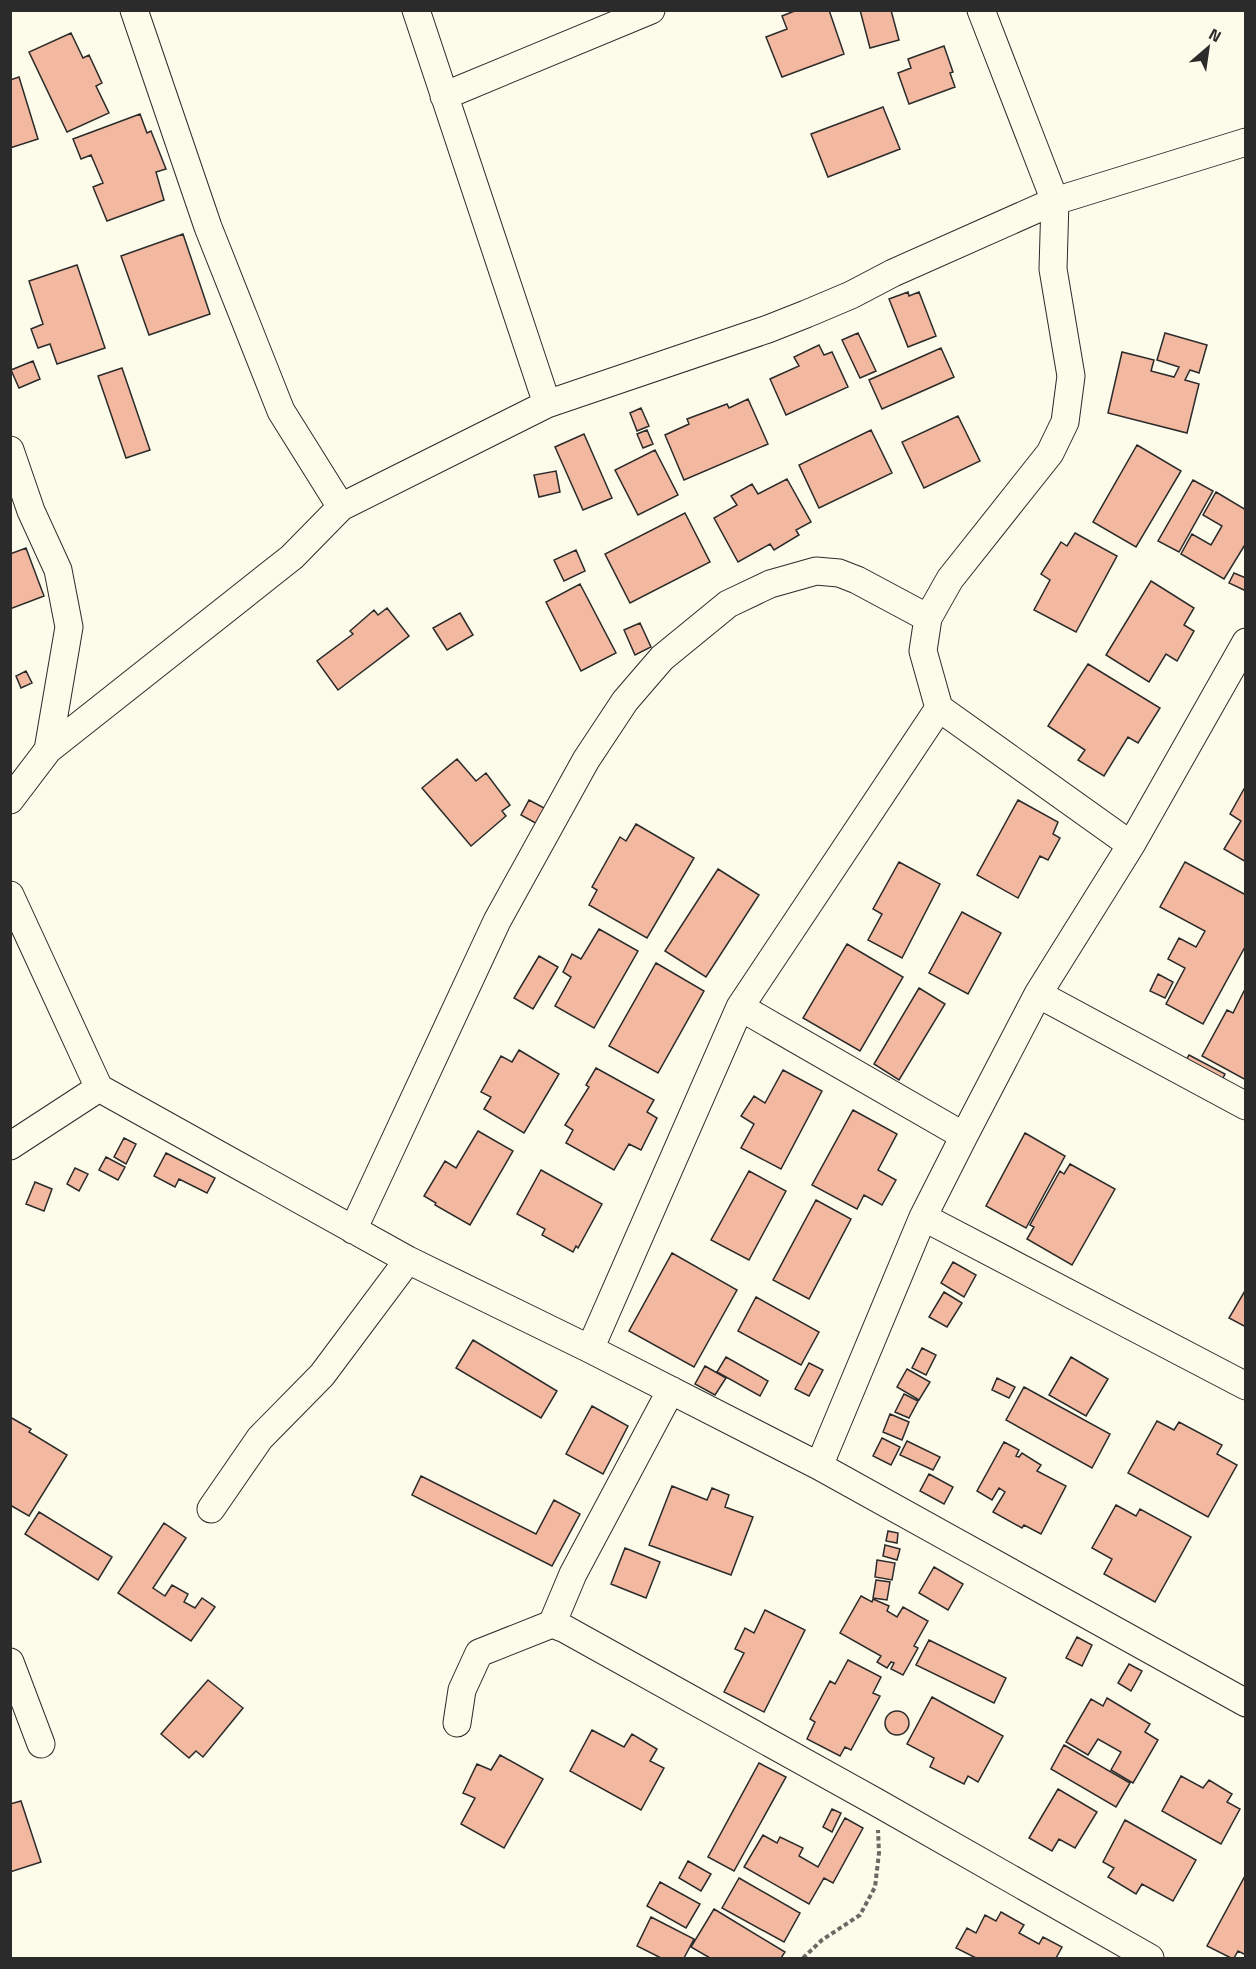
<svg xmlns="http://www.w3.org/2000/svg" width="1256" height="1969" font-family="'Titillium Web',sans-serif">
<rect width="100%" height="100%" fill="#fdfbea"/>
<path fill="#f2b8a0" stroke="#2b2b2b" stroke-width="1.5" d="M 797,10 L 829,10 L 844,54 L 782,77 L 766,37 L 787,29 L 782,16 Z
M 860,10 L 891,10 L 899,40 L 870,48 Z
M 71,33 L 83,58 L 89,55 L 102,83 L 96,86 L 109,113 L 67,132 L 29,52 Z
M 944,46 L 953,72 L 950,73 L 955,87 L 909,104 L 898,73 L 911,68 L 908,59 Z
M 19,77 L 38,139 L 10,148 L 10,80 Z
M 883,107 L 900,149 L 828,177 L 811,134 Z
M 140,114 L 147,133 L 151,131 L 166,169 L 156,172 L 164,200 L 107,221 L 93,187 L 103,183 L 91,155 L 81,159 L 73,139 Z
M 183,234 L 210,314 L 149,335 L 121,256 Z
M 77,265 L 105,348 L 57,364 L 50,344 L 38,348 L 31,329 L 43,324 L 29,281 Z
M 908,292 L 909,296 L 919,292 L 936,336 L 908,347 L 889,299 Z
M 858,333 L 876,371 L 860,378 L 842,340 Z
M 1165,333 L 1207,345 L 1199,373 L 1190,370 L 1185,380 L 1199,384 L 1187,433 L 1108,413 L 1122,352 L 1154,360 L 1151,371 L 1174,377 L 1179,367 L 1157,360 Z
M 819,345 L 824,355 L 832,352 L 848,387 L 786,415 L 770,379 L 799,366 L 794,357 Z
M 941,348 L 954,377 L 882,409 L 869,380 Z
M 33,361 L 40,379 L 19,388 L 11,370 Z
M 122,368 L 150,450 L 126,458 L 98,376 Z
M 748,399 L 768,444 L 684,480 L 665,435 L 689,424 L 687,419 L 727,404 L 729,408 Z
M 641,408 L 649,426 L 637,431 L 630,413 Z
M 958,416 L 980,461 L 924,488 L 902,442 Z
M 647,430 L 653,444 L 643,448 L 637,434 Z
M 871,430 L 892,473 L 819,508 L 799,465 Z
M 584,434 L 612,498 L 583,510 L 555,447 Z
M 1137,445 L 1181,471 L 1136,547 L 1093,522 Z
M 655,450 L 678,495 L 638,515 L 615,470 Z
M 556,471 L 560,492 L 539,497 L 534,475 Z
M 787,479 L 811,522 L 796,530 L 799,535 L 774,550 L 770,544 L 738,562 L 714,518 L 737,505 L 731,496 L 752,484 L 758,494 Z
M 1193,480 L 1213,491 L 1179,552 L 1158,541 Z
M 1216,492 L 1246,510 L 1246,543 L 1224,579 L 1181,554 L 1192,534 L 1211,545 L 1222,526 L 1203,515 Z
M 685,513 L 710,562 L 630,603 L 605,554 Z
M 1075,533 L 1117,556 L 1076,632 L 1034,610 L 1050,580 L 1041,574 L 1061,542 L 1067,546 Z
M 26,548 L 44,596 L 10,609 L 10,554 Z
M 576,550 L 585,571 L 564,581 L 554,560 Z
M 1234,573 L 1246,578 L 1246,591 L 1229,583 Z
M 1151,581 L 1194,608 L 1184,625 L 1194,631 L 1177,661 L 1166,654 L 1149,682 L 1106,655 Z
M 580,584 L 616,653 L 581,671 L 546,602 Z
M 387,608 L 409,636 L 338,690 L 317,661 L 353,634 L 350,631 L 374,610 L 378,615 Z
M 460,613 L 473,635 L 447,650 L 433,628 Z
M 640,623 L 651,647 L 635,655 L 624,630 Z
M 1088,664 L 1160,708 L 1138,743 L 1128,737 L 1104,776 L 1078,760 L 1085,750 L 1048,726 Z
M 26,671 L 32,683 L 21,688 L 16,676 Z
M 457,759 L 476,781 L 486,773 L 510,805 L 502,811 L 506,816 L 471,846 L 422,788 Z
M 1244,789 L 1246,790 L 1246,862 L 1224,849 L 1241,821 L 1230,814 Z
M 529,800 L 548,810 L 539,825 L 521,815 Z
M 1018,800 L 1058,822 L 1053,834 L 1060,838 L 1048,860 L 1040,856 L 1018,898 L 977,875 Z
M 636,824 L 694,858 L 647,938 L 589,905 L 597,890 L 592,887 L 620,837 L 626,841 Z
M 899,862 L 940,884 L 902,958 L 868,940 L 882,914 L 873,909 Z
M 1185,862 L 1246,895 L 1246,945 L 1203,1024 L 1166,1004 L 1185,968 L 1168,959 L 1179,938 L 1196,947 L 1205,931 L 1160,907 Z
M 718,869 L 759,895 L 706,977 L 665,951 Z
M 962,912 L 1001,933 L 968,994 L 929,973 Z
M 599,929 L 638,951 L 594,1028 L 555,1006 L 571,977 L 563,972 L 572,954 L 581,959 Z
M 847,944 L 903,977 L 860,1051 L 803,1018 Z
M 539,956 L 558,967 L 533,1009 L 514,998 Z
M 656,963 L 704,991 L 658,1073 L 609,1046 Z
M 1158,974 L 1173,982 L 1165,998 L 1150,991 Z
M 919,988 L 945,1004 L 899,1080 L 874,1064 Z
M 1244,991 L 1246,992 L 1246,1080 L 1202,1056 L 1227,1010 L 1233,1013 Z
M 519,1050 L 559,1074 L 524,1133 L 484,1109 L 491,1097 L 481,1092 L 501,1056 L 512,1062 Z
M 1189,1055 L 1225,1074 L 1218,1088 L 1181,1069 Z
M 596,1068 L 654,1100 L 647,1112 L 657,1118 L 641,1150 L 629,1144 L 614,1170 L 566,1143 L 573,1130 L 565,1125 L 589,1087 L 586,1085 Z
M 783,1070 L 822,1091 L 781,1169 L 741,1148 L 754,1124 L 741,1116 L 754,1096 L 765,1103 Z
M 853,1110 L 897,1134 L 878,1170 L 896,1180 L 882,1205 L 864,1195 L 857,1209 L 812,1185 Z
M 478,1131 L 513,1151 L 470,1225 L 435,1205 L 436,1203 L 424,1196 L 445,1161 L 456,1168 Z
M 1025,1133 L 1065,1156 L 1026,1228 L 986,1206 Z
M 124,1138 L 136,1144 L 126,1164 L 114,1157 Z
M 166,1153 L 215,1178 L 207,1193 L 179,1179 L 175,1187 L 154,1176 Z
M 106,1157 L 125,1167 L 118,1180 L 99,1170 Z
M 1070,1164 L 1115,1189 L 1072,1265 L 1027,1239 L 1034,1227 L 1030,1225 L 1060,1171 L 1064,1174 Z
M 75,1168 L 88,1174 L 79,1191 L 67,1184 Z
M 541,1170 L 602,1204 L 578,1248 L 576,1246 L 573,1252 L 542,1235 L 545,1229 L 517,1214 Z
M 749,1171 L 786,1191 L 749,1260 L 711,1240 Z
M 35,1182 L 52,1189 L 44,1211 L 26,1204 Z
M 816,1200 L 851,1219 L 809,1299 L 773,1280 Z
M 672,1253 L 737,1290 L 694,1367 L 629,1331 Z
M 953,1262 L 976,1275 L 964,1297 L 941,1283 Z
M 1246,1289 L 1246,1327 L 1229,1318 Z
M 944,1292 L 962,1303 L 947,1327 L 929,1317 Z
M 756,1297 L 819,1332 L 801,1365 L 738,1331 Z
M 473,1340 L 557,1391 L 541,1418 L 456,1368 Z
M 922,1348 L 936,1355 L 926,1375 L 912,1368 Z
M 726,1357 L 768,1381 L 760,1396 L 717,1372 Z
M 1071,1357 L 1108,1379 L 1086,1416 L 1049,1395 Z
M 809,1363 L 823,1370 L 809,1396 L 795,1389 Z
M 705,1366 L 726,1378 L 715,1395 L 695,1384 Z
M 907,1369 L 930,1382 L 919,1400 L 897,1387 Z
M 997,1378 L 1015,1387 L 1009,1398 L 992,1390 Z
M 1024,1387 L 1110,1434 L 1092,1468 L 1006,1420 Z
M 904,1394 L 918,1401 L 909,1418 L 895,1412 Z
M 592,1406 L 628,1426 L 603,1474 L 566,1454 Z
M 890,1414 L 909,1422 L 902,1440 L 883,1432 Z
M 10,1417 L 31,1429 L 29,1432 L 67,1455 L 29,1516 L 10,1505 Z
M 1157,1421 L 1174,1430 L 1179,1422 L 1222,1445 L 1217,1454 L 1237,1465 L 1208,1517 L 1128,1473 Z
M 882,1438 L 900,1447 L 891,1465 L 873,1456 Z
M 907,1441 L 940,1457 L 933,1470 L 900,1455 Z
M 1004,1442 L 1019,1450 L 1016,1456 L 1019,1457 L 1022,1453 L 1041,1465 L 1037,1471 L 1066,1486 L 1041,1534 L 1024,1525 L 1022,1528 L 993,1512 L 1005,1492 L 999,1488 L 992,1500 L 977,1491 Z
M 929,1474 L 953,1487 L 944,1504 L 920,1491 Z
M 421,1476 L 536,1534 L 554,1500 L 580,1514 L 552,1566 L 412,1495 Z
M 672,1486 L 707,1500 L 712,1488 L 729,1495 L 725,1507 L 753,1517 L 731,1575 L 649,1545 Z
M 1116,1505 L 1136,1516 L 1140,1509 L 1191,1537 L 1155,1602 L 1104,1574 L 1112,1559 L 1092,1548 Z
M 39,1512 L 112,1557 L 98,1580 L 25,1534 Z
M 164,1523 L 186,1538 L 153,1588 L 165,1596 L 172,1585 L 188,1594 L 184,1602 L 195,1608 L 202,1598 L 215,1607 L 191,1641 L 118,1593 Z
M 888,1531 L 898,1533 L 897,1543 L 886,1541 Z
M 885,1545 L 900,1549 L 897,1560 L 883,1556 Z
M 625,1548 L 660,1562 L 646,1598 L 611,1584 Z
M 877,1560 L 895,1563 L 892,1580 L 875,1577 Z
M 934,1567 L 963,1584 L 948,1610 L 919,1593 Z
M 876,1580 L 890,1582 L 887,1600 L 873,1598 Z
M 861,1596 L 872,1602 L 873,1599 L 889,1606 L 887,1611 L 897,1617 L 903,1607 L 928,1621 L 914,1646 L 918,1648 L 903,1675 L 891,1669 L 894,1663 L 891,1662 L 887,1668 L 877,1662 L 881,1656 L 840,1633 Z
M 765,1610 L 805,1630 L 764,1712 L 724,1692 L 744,1653 L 735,1649 L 745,1628 L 754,1633 Z
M 1077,1637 L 1092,1645 L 1082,1666 L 1066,1658 Z
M 929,1640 L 1006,1678 L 994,1703 L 916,1665 Z
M 848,1660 L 881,1677 L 873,1693 L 880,1696 L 851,1750 L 845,1747 L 840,1756 L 807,1739 L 815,1722 L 810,1719 L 830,1681 L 835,1684 Z
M 1129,1664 L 1142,1671 L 1131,1691 L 1118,1683 Z
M 208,1680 L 243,1708 L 203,1757 L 196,1751 L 189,1758 L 161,1734 Z
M 932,1697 L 1003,1736 L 978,1782 L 968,1776 L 964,1784 L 930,1767 L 934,1758 L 907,1744 Z
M 1107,1698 L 1150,1724 L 1145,1732 L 1158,1740 L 1133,1783 L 1111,1770 L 1121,1752 L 1098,1739 L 1088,1755 L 1066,1742 L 1091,1699 L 1103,1706 Z
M885 1723a12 12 0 1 1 24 0a12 12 0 1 1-24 0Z
M 592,1730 L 624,1747 L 632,1734 L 657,1749 L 650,1761 L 664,1768 L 641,1810 L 570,1771 Z
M 1064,1745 L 1130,1783 L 1116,1807 L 1051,1769 Z
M 500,1755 L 543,1779 L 504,1848 L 461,1824 L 475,1798 L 463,1793 L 477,1764 L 491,1770 Z
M 759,1763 L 786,1777 L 734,1871 L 708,1857 Z
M 1181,1776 L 1203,1788 L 1209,1780 L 1232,1794 L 1227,1802 L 1240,1809 L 1221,1844 L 1162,1811 Z
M 1058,1789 L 1097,1812 L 1075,1848 L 1059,1839 L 1052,1851 L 1029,1838 Z
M 21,1801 L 41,1862 L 10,1872 L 10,1804 Z
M 832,1809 L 841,1813 L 832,1832 L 823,1827 Z
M 845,1818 L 863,1828 L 833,1883 L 824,1878 L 809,1904 L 744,1867 L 763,1835 L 777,1843 L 780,1837 L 803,1848 L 799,1856 L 818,1867 Z
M 1125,1820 L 1196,1860 L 1173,1901 L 1142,1884 L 1136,1894 L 1108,1877 L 1114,1868 L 1103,1862 Z
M 688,1861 L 711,1874 L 701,1891 L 679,1878 Z
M 1245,1876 L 1246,1955 L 1238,1951 L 1234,1958 L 1231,1958 L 1207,1946 Z
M 739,1878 L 800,1913 L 784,1942 L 722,1908 Z
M 660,1882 L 700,1904 L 686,1928 L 647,1906 Z
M 714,1909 L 785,1952 L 781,1958 L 710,1958 L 691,1947 Z
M 1001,1912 L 1024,1925 L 1019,1933 L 1039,1944 L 1043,1937 L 1062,1947 L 1056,1958 L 976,1958 L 956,1948 L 967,1928 L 976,1933 L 985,1915 L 996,1921 Z
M 651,1917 L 694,1939 L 684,1958 L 661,1958 L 637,1946 Z"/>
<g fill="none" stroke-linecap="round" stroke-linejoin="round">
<defs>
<path id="minor" d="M 134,10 L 208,227 L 281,411 L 341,507
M 416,10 L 547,404
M 981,10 L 1055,201 L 1053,269 L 1071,376 L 1065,422 L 1050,453 L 950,579 L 928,618 L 923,651 L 939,708 L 1131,845
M 444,96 L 651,10
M 10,450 L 31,511 L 58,570 L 69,627 L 48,750
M 10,800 L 48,750 L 292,557 L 341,507 L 547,404 L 768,329 L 806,314 L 851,295 L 893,273 L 1055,201 L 1246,142
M 10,895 L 99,1088 L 408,1260 L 590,1349 L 819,1466 L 1246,1703
M 1038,994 L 1246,1106
M 740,1007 L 964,1136
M 10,1146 L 99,1088
M 923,1217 L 1246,1386
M 353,1230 L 497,921 L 586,760 L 625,701 L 662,658 L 728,604 L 770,584 L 816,571 L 839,573 L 857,580 L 928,618
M 590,1349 L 740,1007 L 939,708
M 819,1466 L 923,1217 L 964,1136 L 1038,994 L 1131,845 L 1246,642
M 211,1509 L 260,1438 L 322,1375 L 408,1260
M 552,1624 L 573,1574 L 671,1390
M 10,1662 L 41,1744
M 457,1723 L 462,1690 L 479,1653 L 552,1624 L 565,1629 L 876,1802 L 1150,1958"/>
</defs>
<use href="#minor" stroke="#2b2b2b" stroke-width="29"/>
<path stroke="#6a6964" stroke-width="4" stroke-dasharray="4.5 3" stroke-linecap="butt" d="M 803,1958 L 822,1940 L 860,1915 L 875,1887 L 879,1853 L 878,1830"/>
<use href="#minor" stroke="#fdfbea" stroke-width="27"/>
</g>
<rect width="1256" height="1969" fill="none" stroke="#2b2b2b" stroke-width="24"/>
<g transform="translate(1208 48) rotate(29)" stroke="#fdfbea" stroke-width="4.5" paint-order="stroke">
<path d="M0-4.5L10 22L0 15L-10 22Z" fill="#2b2b2b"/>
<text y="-9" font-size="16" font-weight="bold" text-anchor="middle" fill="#2b2b2b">N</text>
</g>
</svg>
